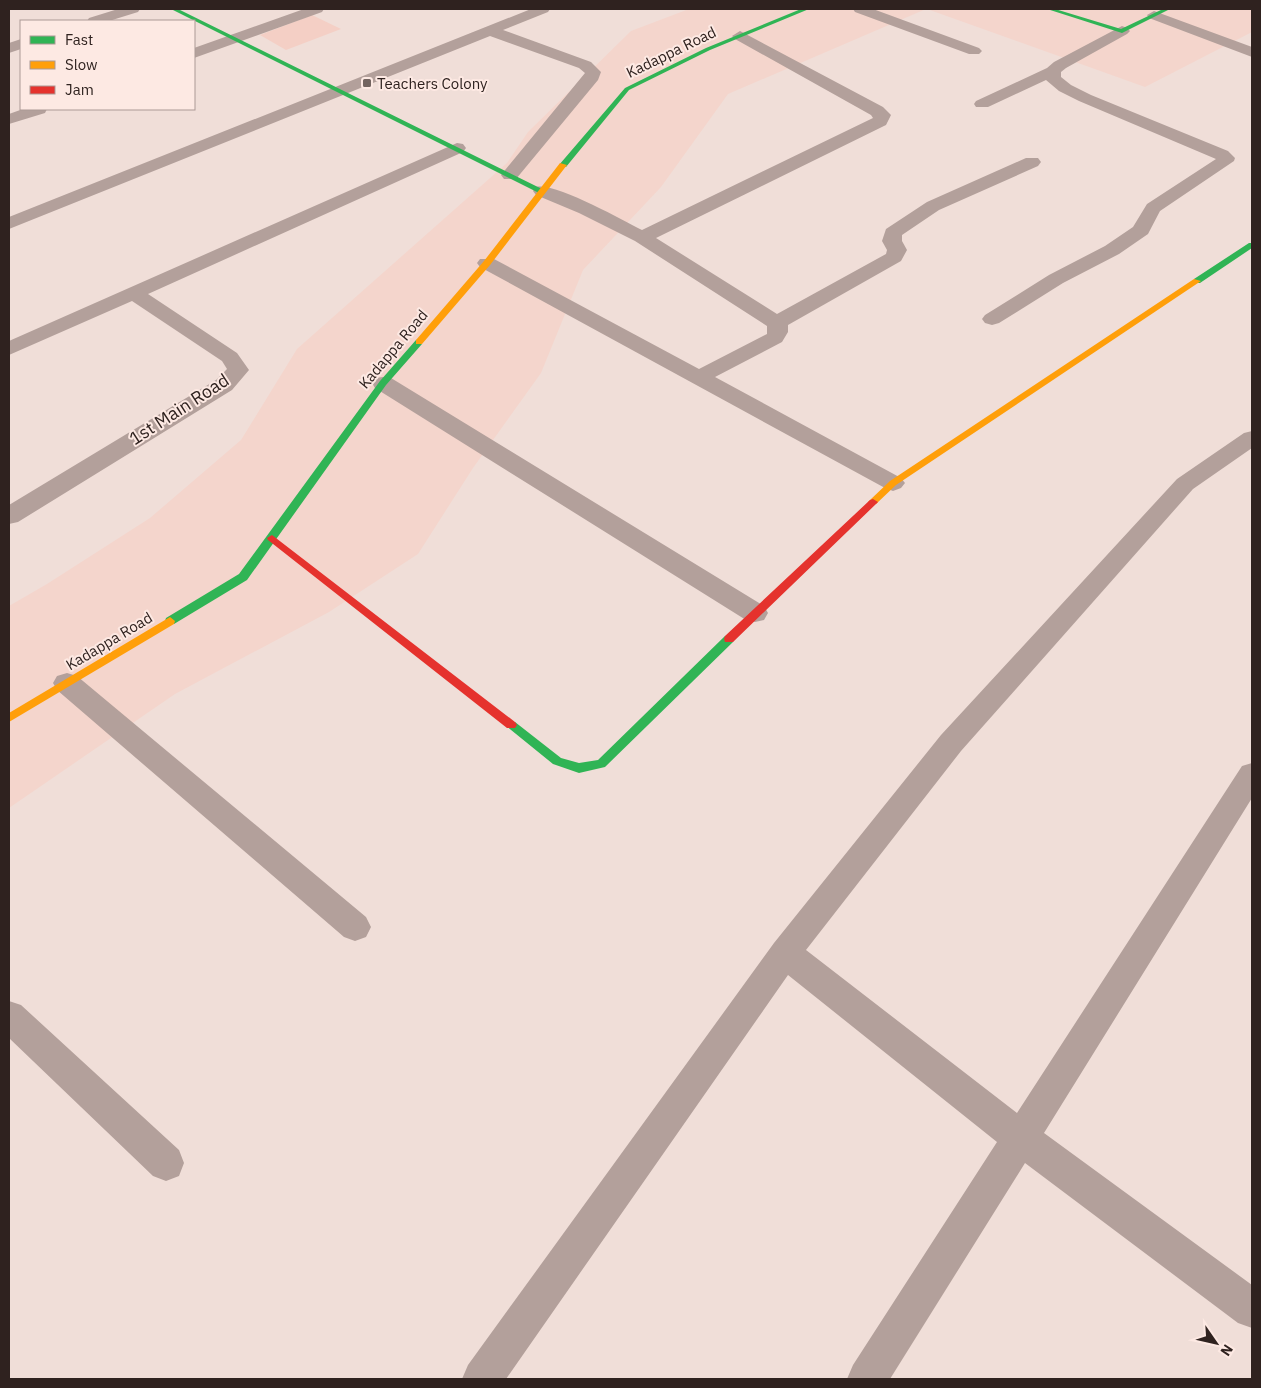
<svg xmlns="http://www.w3.org/2000/svg" width="1261" height="1388" font-family="'IBM Plex Sans',sans-serif">
<rect width="100%" height="100%" fill="#f0ded8"/>
<path fill="#f4d5cc" d="M 689,9 L 926,9 L 728,94 L 661,187 L 583,270 L 541,373 L 473,468 L 418,554 L 329,612 L 175,694 L 9,808 L 9,606 L 47,584 L 150,518 L 241,440 L 297,349 L 507,163 L 528,132 L 631,31 Z
M 927,9 L 1252,9 L 1252,32 L 1145,87 Z"/>
<path fill="#f4cfc5" d="M 312,15 L 341,29 L 286,50 L 260,35 Z"/>
<g fill="none" stroke-linecap="round" stroke-linejoin="round">
<path fill="#b3a09b" fill-rule="evenodd" d="M 118,9 L 140,9 L 138,12 L 109,21 L 87,21 L 89,18 Z
M 304,9 L 324,9 L 322,12 L 194,58 L 194,48 Z
M 531,9 L 550,9 L 548,12 L 503,30 L 591,62 L 601,72 L 598,80 L 516,179 L 504,179 L 501,175 L 585,73 L 579,68 L 490,36 L 9,229 L 9,217 Z
M 853,9 L 873,9 L 979,48 L 982,51 L 979,54 L 969,54 L 855,12 Z
M 1154,11 L 1252,47 L 1252,57 L 1149,18 L 1147,15 Z
M 1122,26 L 1127,28 L 1130,31 L 1127,34 L 1066,68 L 1061,72 L 1061,77 L 1071,85 L 1091,95 L 1228,151 L 1235,158 L 1234,161 L 1160,211 L 1148,234 L 1119,254 L 1063,283 L 999,323 L 992,325 L 985,323 L 982,319 L 985,315 L 1049,275 L 1105,246 L 1133,227 L 1147,204 L 1216,159 L 1079,101 L 1059,91 L 1046,80 L 988,107 L 976,107 L 974,104 L 976,101 L 1047,68 L 1054,62 Z
M 740,31 L 883,107 L 891,115 L 886,125 L 656,238 L 777,314 L 886,254 L 887,250 L 882,241 L 886,229 L 927,202 L 1026,158 L 1038,158 L 1041,162 L 1038,166 L 939,210 L 902,235 L 902,241 L 907,250 L 901,261 L 788,325 L 788,332 L 782,342 L 715,377 L 901,478 L 905,483 L 901,488 L 893,491 L 885,488 L 480,267 L 477,263 L 480,259 L 494,259 L 699,369 L 767,334 L 767,326 L 635,241 L 579,213 L 536,195 L 533,191 L 536,187 C 555,182 622,220 642,230 L 873,118 L 871,115 L 735,39 L 732,36 Z
M 21,39 L 21,49 L 9,53 L 9,43 Z
M 23,109 L 47,109 L 45,113 L 9,124 L 9,114 Z
M 457,143 L 463,144 L 466,148 L 463,152 L 148,294 L 237,353 L 249,370 L 232,390 L 18,522 L 9,524 L 9,505 L 216,380 L 227,369 L 222,361 L 132,301 L 9,355 L 9,341 Z
M 383,377 L 391,378 L 764,606 L 768,613 L 764,620 L 755,622 L 746,620 L 375,388 L 372,383 L 375,378 Z
M 1252,431 L 1252,448 L 1193,489 L 961,751 L 806,950 L 1017,1113 L 1242,766 L 1252,763 L 1252,798 L 1044,1133 L 1252,1285 L 1252,1328 L 1238,1323 L 1025,1163 L 890,1379 L 847,1379 L 853,1365 L 997,1142 L 788,975 L 506,1379 L 462,1379 L 468,1365 L 774,943 L 941,735 L 1177,479 L 1244,433 Z
M 67,673 L 77,676 L 366,917 L 371,927 L 366,937 L 355,941 L 344,937 L 57,690 L 53,683 L 57,676 Z
M 9,1001 L 21,1005 L 179,1150 L 184,1163 L 179,1176 L 166,1181 L 153,1176 L 9,1038 Z"/>
<path fill="#30b455" fill-rule="evenodd" d="M 171,9 L 178,9 L 546,191 L 539,193 Z
M 801,9 L 809,9 L 710,50 L 629,90 L 566,167 L 559,165 L 625,88 L 706,48 Z
M 1047,9 L 1055,9 L 1121,29 L 1163,9 L 1170,9 L 1122,33 Z
M 1249,243 L 1252,243 L 1252,248 L 1200,283 L 1194,283 L 1194,279 Z
M 419,339 L 422,340 L 422,344 L 386,385 L 247,580 L 174,624 L 166,624 L 165,621 L 166,618 L 239,574 L 380,381 L 416,340 Z
M 729,635 L 733,636 L 734,639 L 733,642 L 605,767 L 579,773 L 553,764 L 505,725 L 507,722 L 515,722 L 561,758 L 579,763 L 598,760 L 725,636 Z"/>
<path fill="#ff9f0a" fill-rule="evenodd" d="M 560,163 L 567,165 L 490,265 L 422,344 L 416,344 L 416,340 L 484,261 Z
M 1194,279 L 1201,281 L 896,485 L 876,504 L 870,504 L 868,502 L 870,500 L 890,481 Z
M 170,617 L 175,621 L 174,624 L 9,722 L 9,713 Z"/>
<path fill="#e5322d" fill-rule="evenodd" d="M 873,499 L 878,502 L 876,504 L 733,642 L 725,642 L 724,639 L 725,636 L 870,500 Z
M 272,535 L 515,722 L 517,725 L 515,728 L 507,728 L 268,540 L 267,538 Z"/>
</g>
<rect fill="#736460" stroke="#fde9e3" stroke-width="2" x="362" y="78" width="10" height="10" rx="2.5"/>
<g text-anchor="middle" dominant-baseline="central" stroke-width="4" stroke-linejoin="round" paint-order="stroke">
<g font-size="15" fill="#2f221f" stroke="#fde9e3">
<text transform="translate(671 52) rotate(-26)">Kadappa Road</text>
<text transform="translate(393 349) rotate(-50)">Kadappa Road</text>
<text transform="translate(109 641) rotate(-31)">Kadappa Road</text>
</g>
<g font-size="15" fill="#2f221f" stroke="#fde9e3" text-anchor="start">
<text x="377" y="83">Teachers Colony</text>
</g>
<g font-size="18" fill="#2f221f" stroke="#fde9e3">
<text transform="translate(179 409) rotate(-33)">1st Main Road</text>
</g>
</g>
<rect width="1261" height="1388" fill="none" stroke="#2f221f" stroke-width="20"/>
<rect x="20" y="20" width="175" height="90" fill="#fde9e3" stroke="#ab9995"/>
<rect x="30" y="36" width="25" height="8" fill="#30b455" stroke="#ab9995"/>
<text x="65" y="45" font-size="15" fill="#2f221f">Fast</text>
<rect x="30" y="61" width="25" height="8" fill="#ff9f0a" stroke="#ab9995"/>
<text x="65" y="70" font-size="15" fill="#2f221f">Slow</text>
<rect x="30" y="86" width="25" height="8" fill="#e5322d" stroke="#ab9995"/>
<text x="65" y="95" font-size="15" fill="#2f221f">Jam</text>
<g transform="translate(1216 1343) rotate(124)" stroke="#fde9e3" stroke-width="4" paint-order="stroke">
<path d="M0-4L9 19L0 12L-9 19Z" fill="#2f221f"/>
<text y="-8" font-size="14" font-weight="bold" text-anchor="middle" fill="#2f221f">N</text>
</g>
</svg>
